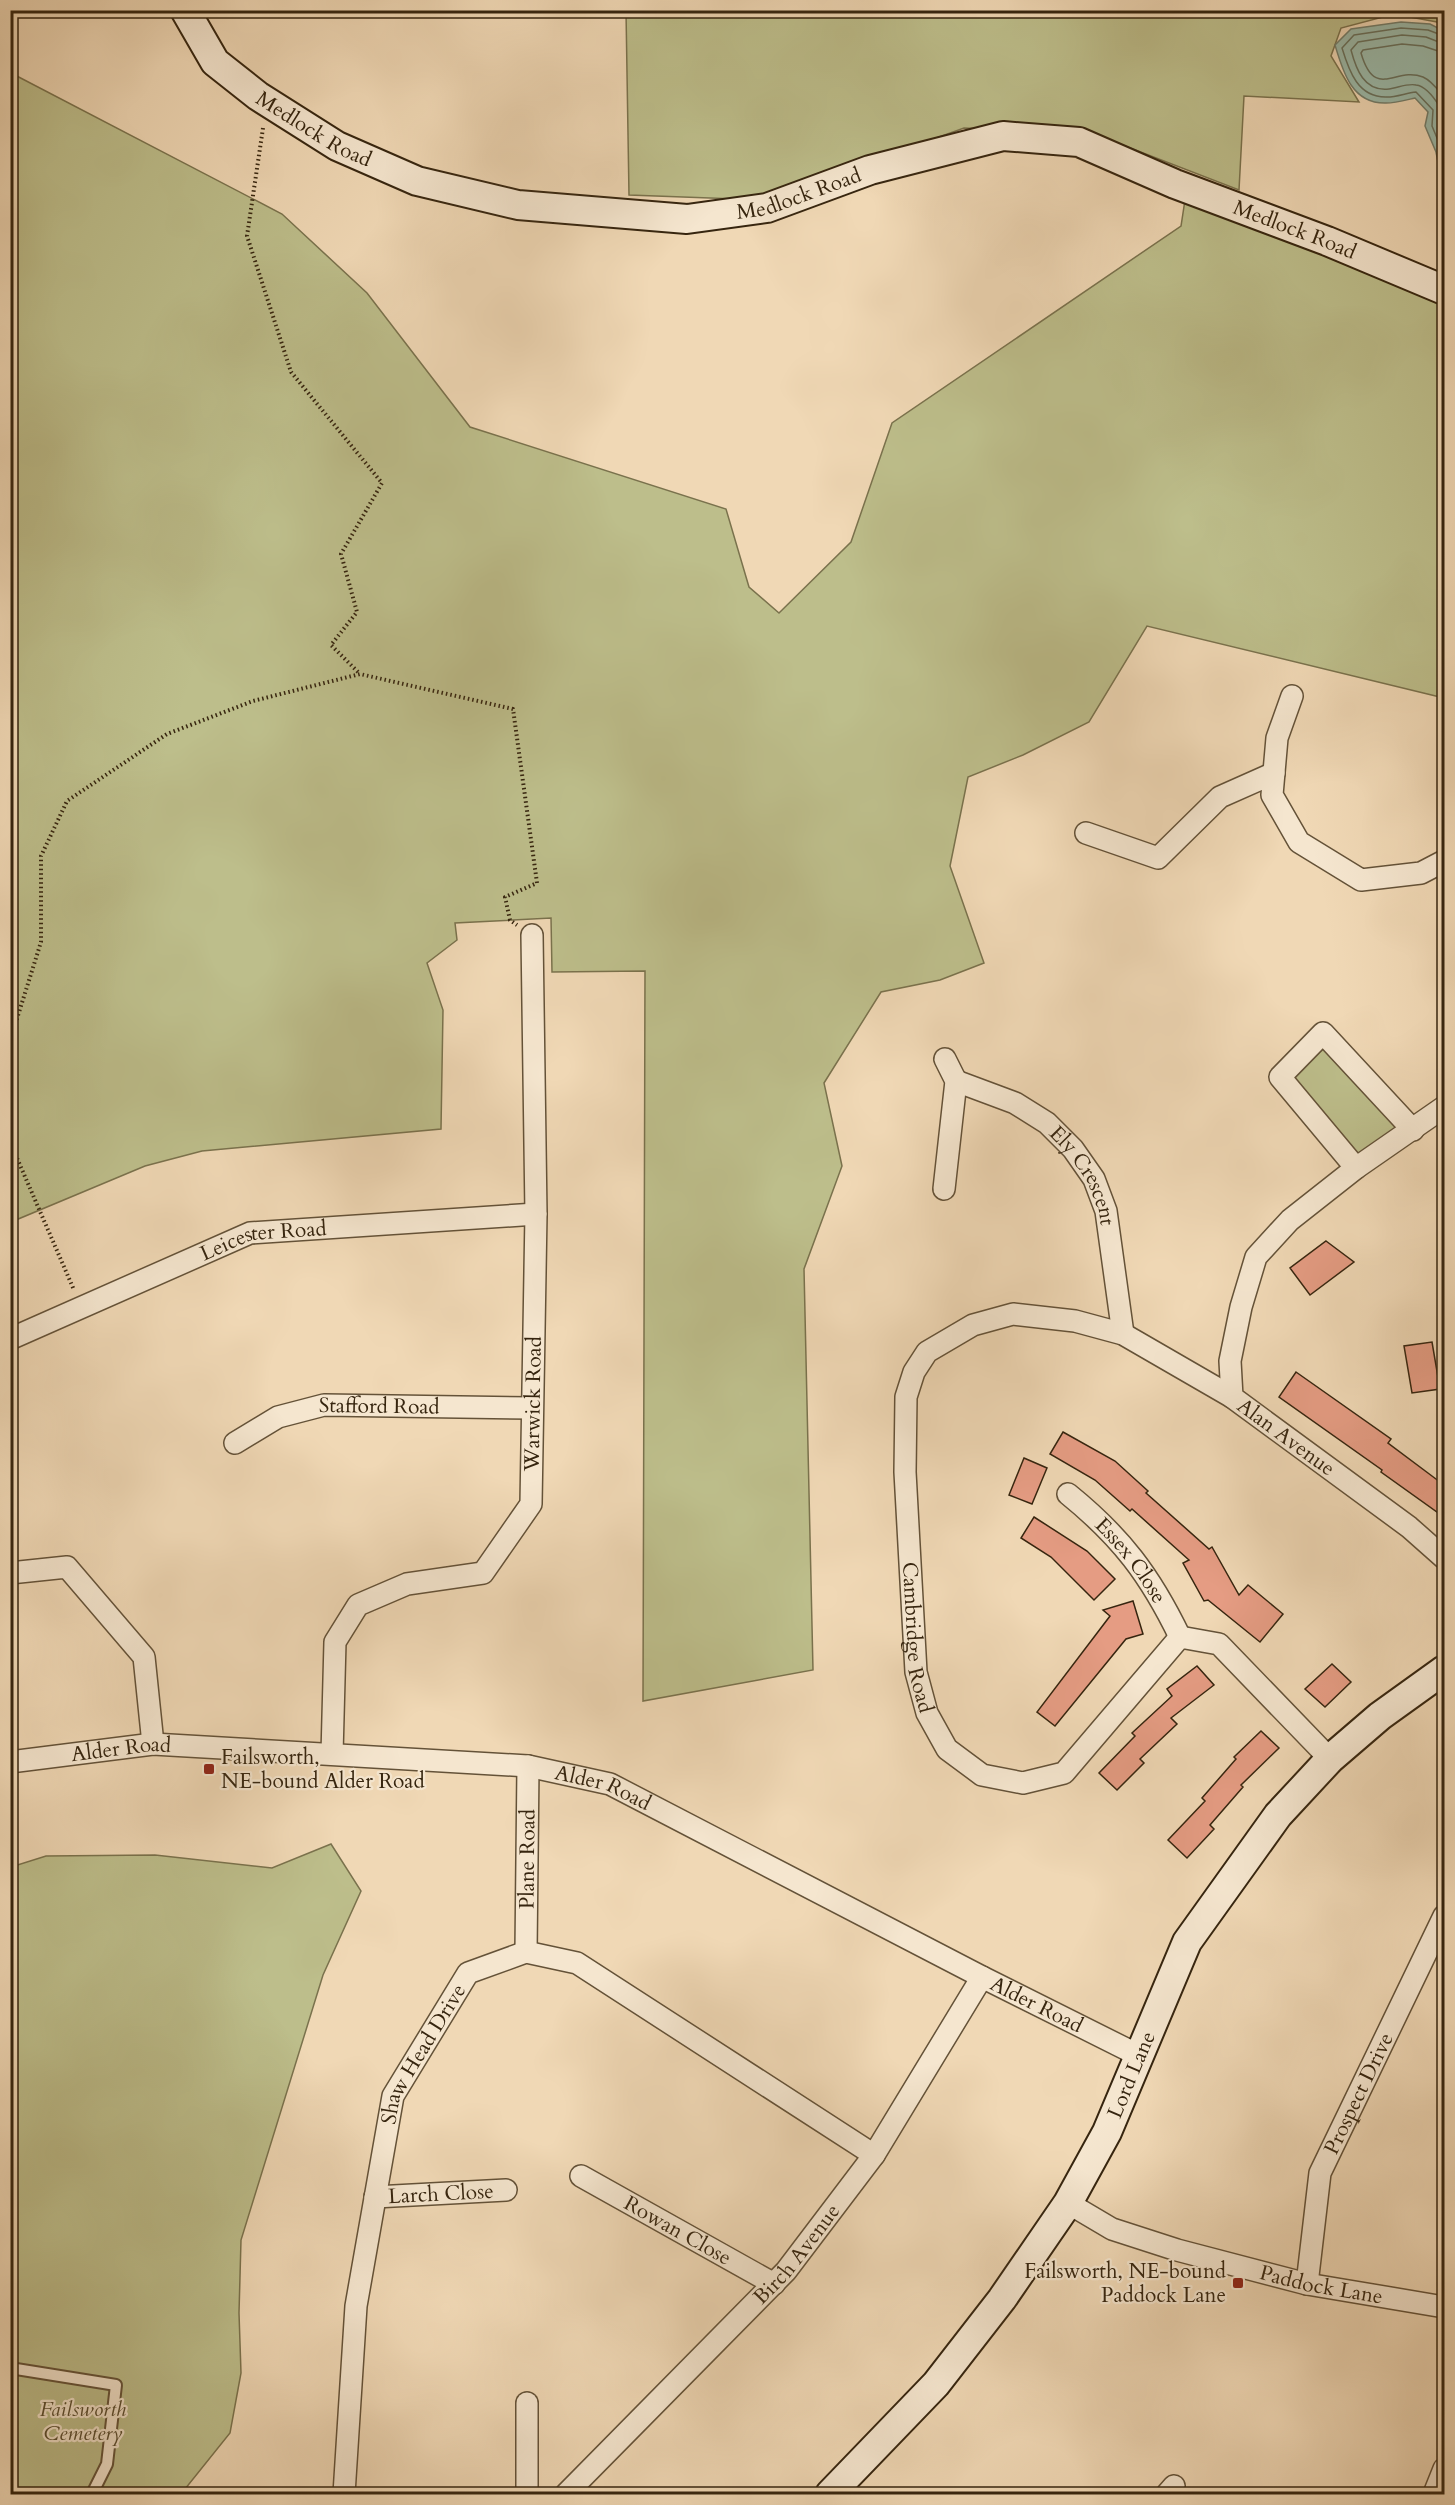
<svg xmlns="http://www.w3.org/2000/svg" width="1455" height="2505" font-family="Cardo,serif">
<rect width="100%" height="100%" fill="#f0d8b5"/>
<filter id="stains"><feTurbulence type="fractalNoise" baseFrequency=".00333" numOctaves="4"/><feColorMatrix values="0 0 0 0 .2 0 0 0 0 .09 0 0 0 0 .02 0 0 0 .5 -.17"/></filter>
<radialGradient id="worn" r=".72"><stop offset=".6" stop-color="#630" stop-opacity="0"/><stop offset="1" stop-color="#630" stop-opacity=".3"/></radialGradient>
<path fill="#bdbe8b" stroke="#7a724d" stroke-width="1.5" d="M 1444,10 L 1444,26 L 1437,22 L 1394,14 L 1341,28 L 1331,56 L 1359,102 L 1244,96 L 1239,190 L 1094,134 L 964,128 L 764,200 L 629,195 L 626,11 Z
M 11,73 L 282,214 L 367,293 L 470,427 L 726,509 L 749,587 L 779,613 L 851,542 L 892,423 L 1181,226 L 1185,200 L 1444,303 L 1444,698 L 1147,626 L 1089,722 L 1023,755 L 968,777 L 950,866 L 984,963 L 940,980 L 881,992 L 824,1083 L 842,1166 L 804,1269 L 813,1670 L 643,1701 L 645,971 L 552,972 L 551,918 L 455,923 L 457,940 L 427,963 L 443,1010 L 441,1129 L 202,1151 L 145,1166 L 11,1222 Z
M 1317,1045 L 1333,1053 L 1406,1130 L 1359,1162 L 1292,1078 Z
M 331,1844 L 361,1891 L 323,1975 L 241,2240 L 239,2313 L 241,2373 L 230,2433 L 181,2494 L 11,2494 L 11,1867 L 46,1856 L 155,1855 L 272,1868 Z"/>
<path fill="#9bbaaa" stroke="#737e6c" stroke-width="1.5" d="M 1401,22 L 1430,24 L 1444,31 L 1444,193 L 1436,152 L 1425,126 L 1428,112 L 1415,98 C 1406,100 1395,103 1386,103 C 1352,104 1343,72 1335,45 L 1351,29 Z"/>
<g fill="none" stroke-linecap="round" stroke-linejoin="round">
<path stroke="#68705c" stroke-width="1.5" d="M 1444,36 L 1428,30 L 1401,28 L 1354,35 L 1342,48 C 1349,71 1358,98 1387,97 C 1397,97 1406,93 1416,92 L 1433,110 L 1432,126 L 1442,150 L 1444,165
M 1444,44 L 1426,37 L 1402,35 L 1358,42 L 1351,50 C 1356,69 1364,92 1389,89 C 1397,88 1408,83 1416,85 C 1426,86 1435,99 1440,107 L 1439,125 L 1444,137
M 1444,53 L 1423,46 L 1402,44 L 1363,50 L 1361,53 C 1375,101 1395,66 1423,77 C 1432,81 1438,90 1444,97"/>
</g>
<path fill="#e59c83" stroke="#36250f" stroke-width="1.5" d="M 1326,1241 L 1354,1262 L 1310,1295 L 1290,1268 Z
M 1432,1342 L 1440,1389 L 1412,1393 L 1404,1346 Z
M 1296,1372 L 1391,1439 L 1388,1443 L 1444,1485 L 1444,1517 L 1381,1472 L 1382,1470 L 1279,1397 Z
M 1063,1432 L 1115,1461 L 1148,1491 L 1146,1493 L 1209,1549 L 1212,1547 L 1239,1595 L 1248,1585 L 1283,1614 L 1260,1642 L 1208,1600 L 1204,1601 L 1183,1563 L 1189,1560 L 1132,1509 L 1130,1511 L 1095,1480 L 1050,1454 Z
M 1024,1458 L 1047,1468 L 1032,1504 L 1009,1495 Z
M 1034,1517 L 1087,1551 L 1115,1579 L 1094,1600 L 1051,1557 L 1021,1538 Z
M 1133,1601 L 1143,1634 L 1126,1639 L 1055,1726 L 1037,1712 L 1110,1616 L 1103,1610 Z
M 1332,1664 L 1351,1682 L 1325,1707 L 1305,1689 Z
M 1197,1666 L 1214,1685 L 1171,1718 L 1177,1724 L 1140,1759 L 1144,1763 L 1117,1790 L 1099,1773 L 1135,1736 L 1132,1733 L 1172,1696 L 1167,1689 Z
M 1261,1731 L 1279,1748 L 1241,1785 L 1243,1787 L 1210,1825 L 1214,1829 L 1187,1858 L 1168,1840 L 1205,1801 L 1202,1798 L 1236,1759 L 1234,1757 Z"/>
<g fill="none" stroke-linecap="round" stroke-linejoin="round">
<defs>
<path id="lane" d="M 10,2368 L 116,2385 L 107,2464 L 92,2494"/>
<g id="street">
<path d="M 1292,696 L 1277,738 L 1272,795 L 1299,842 L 1361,880 L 1421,873 L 1444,861"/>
<path d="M 1086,833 L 1158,858 L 1220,797 L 1274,773"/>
<path id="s1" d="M 956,1081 L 1015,1103 L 1047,1123 L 1073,1149 L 1094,1179 L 1106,1211 L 1123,1334"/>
<path id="s2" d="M 1444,1107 L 1356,1168 L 1290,1220 L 1256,1257 L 1241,1307 L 1230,1361 L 1232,1397 L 1409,1527 L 1444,1558"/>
<path d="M 1356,1168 L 1280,1077 L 1323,1033 L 1413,1130"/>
<path d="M 944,1189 L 956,1081 L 945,1059"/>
<path id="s3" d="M 10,1339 L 250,1233 L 536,1214"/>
<path id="s4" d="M 1232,1397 L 1123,1334 L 1075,1321 L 1013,1314 L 973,1325 L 927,1352 L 914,1372 L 906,1397 L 905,1472 L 916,1672 L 927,1713 L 947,1749 L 982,1775 L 1023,1783 L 1064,1773 L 1180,1637 L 1219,1644 L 1330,1759"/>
<path id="s5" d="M 235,1443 L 278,1417 L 324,1405 L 532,1408"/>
<path id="s6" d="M 1068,1494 C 1121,1537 1150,1575 1180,1637"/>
<path d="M 10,1573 L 67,1567 L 144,1657 L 153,1744"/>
<path id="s7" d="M 332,1754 L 335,1642 L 358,1605 L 407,1584 L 483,1573 L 531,1504 L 536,1214 L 532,935"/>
<path id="s8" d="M 10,1762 L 153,1744 L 528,1766 L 610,1784 L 982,1977 L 1138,2055"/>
<path id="s9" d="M 526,1952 L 528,1766"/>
<path id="s10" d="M 581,2176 L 774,2284"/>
<path id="s11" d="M 375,2197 L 506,2190"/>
<path id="s12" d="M 1068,2203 L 1112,2229 L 1177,2250 L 1307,2284 L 1444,2307"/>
<path id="s13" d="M 1307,2284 L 1320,2173 L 1444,1916"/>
<path d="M 527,2403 L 527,2494"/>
<path id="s14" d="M 344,2494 L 356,2306 L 393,2096 L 468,1973 L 526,1952 L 577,1963 L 874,2155"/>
<path id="s15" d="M 566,2494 L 786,2271 L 874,2155 L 982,1977"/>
<path d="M 1167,2494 L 1174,2486"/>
<path d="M 1434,2494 L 1444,2469"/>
</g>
<g id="secondary">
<path id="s16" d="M 185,10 L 215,62 L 258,96 L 337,146 L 417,181 L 518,205 L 687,219 L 767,208 L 870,170 L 1003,136 L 1079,142 L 1175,184 L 1327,241 L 1444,290"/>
<path id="s17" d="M 830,2494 L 936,2384 L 1002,2299 L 1068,2203 L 1107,2132 L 1187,1942 L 1278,1815 L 1330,1759 L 1380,1716 L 1444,1670"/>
</g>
</defs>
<use href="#lane" stroke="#645238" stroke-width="14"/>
<use href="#street" stroke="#645238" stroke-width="24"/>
<use href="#secondary" stroke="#36250f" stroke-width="32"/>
<path stroke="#36250f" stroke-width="4" stroke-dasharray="1.5 3" stroke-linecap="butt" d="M 263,128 L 247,236 L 291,372 L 382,483 L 341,554 L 357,612 L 331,645 L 359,673
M 10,1041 L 41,942 L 41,856 L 67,801 L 167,734 L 253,701 L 360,674 L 513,709 L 537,883 L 505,897 L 510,920 L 517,925
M 10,1142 L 74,1290"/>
<use href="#lane" stroke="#f5e6cf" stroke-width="10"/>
<use href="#street" stroke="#f5e6cf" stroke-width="21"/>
<use href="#secondary" stroke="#f5e6cf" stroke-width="28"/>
</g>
<g fill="#8f2418" stroke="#f5e6cf" stroke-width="2">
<rect x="203" y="1763" width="12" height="12" rx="3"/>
<rect x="1232" y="2277" width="12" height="12" rx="3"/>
</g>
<g text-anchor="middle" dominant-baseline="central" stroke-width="4.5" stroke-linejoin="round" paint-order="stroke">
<g font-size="21" fill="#36250f" stroke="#f5e6cf">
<text stroke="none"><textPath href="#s16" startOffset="180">Medlock Road</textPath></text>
<text stroke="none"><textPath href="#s16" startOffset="684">Medlock Road</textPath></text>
<text stroke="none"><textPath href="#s16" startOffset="1206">Medlock Road</textPath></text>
<text stroke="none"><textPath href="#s1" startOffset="166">Ely Crescent</textPath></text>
<text stroke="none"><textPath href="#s3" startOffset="274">Leicester Road</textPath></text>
<text stroke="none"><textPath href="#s7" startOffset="470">Warwick Road</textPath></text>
<text stroke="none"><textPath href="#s5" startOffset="153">Stafford Road</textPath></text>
<text stroke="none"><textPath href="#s2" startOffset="452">Alan Avenue</textPath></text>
<text stroke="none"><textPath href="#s6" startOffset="92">Essex Close</textPath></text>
<text stroke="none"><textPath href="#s4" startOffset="624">Cambridge Road</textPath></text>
<text stroke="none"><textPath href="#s8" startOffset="112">Alder Road</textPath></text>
<text stroke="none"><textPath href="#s8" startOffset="598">Alder Road</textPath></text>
<text stroke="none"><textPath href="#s9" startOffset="93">Plane Road</textPath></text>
<text stroke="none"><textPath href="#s8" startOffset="1084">Alder Road</textPath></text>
<text stroke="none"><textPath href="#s14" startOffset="452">Shaw Head Drive</textPath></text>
<text stroke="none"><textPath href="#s17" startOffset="520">Lord Lane</textPath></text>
<text stroke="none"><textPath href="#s13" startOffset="200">Prospect Drive</textPath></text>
<text stroke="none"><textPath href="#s11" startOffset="66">Larch Close</textPath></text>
<text stroke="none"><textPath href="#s10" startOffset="111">Rowan Close</textPath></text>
<text stroke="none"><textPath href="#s15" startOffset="333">Birch Avenue</textPath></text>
<text stroke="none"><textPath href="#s12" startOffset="268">Paddock Lane</textPath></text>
</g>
<g font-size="21" fill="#36250f" stroke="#f5e6cf" text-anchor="start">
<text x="221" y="1757">Failsworth,<tspan x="221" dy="24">NE-bound Alder Road</tspan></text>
<text x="1226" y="2271" text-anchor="end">Failsworth, NE-bound<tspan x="1226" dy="24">Paddock Lane</tspan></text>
</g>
<g font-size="21" font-style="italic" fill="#584b2e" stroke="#f5e6cf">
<text x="83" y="2409">Failsworth<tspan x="83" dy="24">Cemetery</tspan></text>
</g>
</g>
<rect width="1455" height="2505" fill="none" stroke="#f0d8b5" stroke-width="36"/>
<rect x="12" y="12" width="1431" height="2481" fill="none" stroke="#36250f" stroke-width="3"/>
<rect x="18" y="18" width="1419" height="2469" fill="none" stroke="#36250f" stroke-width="1.5"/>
<rect width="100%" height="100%" filter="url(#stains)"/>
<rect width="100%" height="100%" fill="url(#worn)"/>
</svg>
